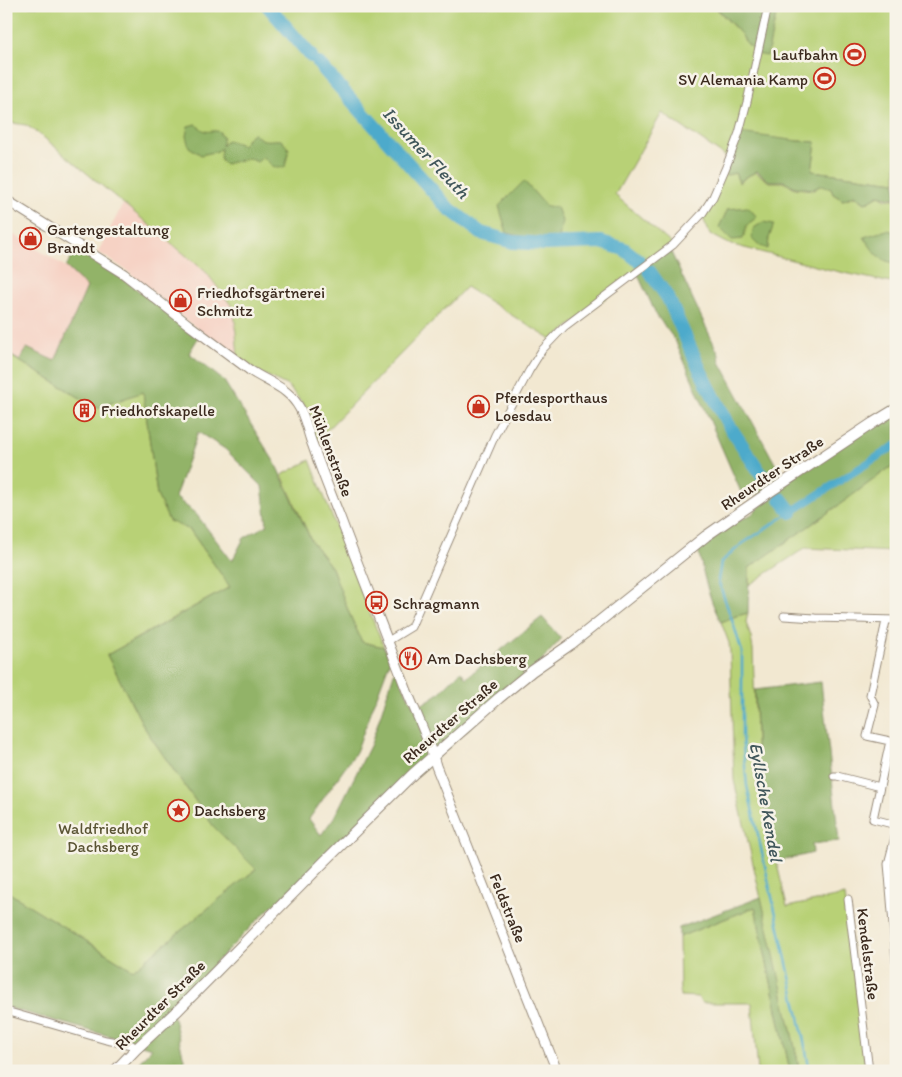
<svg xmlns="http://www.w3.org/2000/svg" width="902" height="1077" font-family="Itim,sans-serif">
<rect width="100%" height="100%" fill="#f7f3e8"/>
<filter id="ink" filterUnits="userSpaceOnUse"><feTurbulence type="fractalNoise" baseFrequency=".02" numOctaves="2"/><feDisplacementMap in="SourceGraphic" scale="10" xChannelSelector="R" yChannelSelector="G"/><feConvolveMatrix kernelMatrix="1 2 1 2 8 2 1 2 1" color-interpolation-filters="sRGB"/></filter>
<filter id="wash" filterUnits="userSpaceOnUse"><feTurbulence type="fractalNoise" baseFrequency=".0096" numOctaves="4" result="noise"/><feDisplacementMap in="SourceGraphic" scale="20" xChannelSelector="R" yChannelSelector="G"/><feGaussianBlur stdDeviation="1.12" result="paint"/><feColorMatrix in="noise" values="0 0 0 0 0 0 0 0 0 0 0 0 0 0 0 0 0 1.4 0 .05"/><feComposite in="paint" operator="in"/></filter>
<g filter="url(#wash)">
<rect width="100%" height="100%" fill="#f2e8d1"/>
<path fill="#f6d2c4" d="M 123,204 L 206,272 L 234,309 L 238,358 L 186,320 L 126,270 L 98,252 Z
M 6,230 L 66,267 L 87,287 L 55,361 L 27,348 L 20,361 L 6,353 L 6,262 L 9,259 L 6,249 Z"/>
<path fill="#b8d176" stroke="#7a7e4a" d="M 6,6 L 714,6 L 741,34 L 745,41 L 767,55 L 778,6 L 896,6 L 896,182 L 812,171 L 816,142 L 798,141 L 729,159 L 662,113 L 615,195 L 673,245 L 552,340 L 466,287 L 315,442 L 310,415 L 301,401 L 288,386 L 251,368 L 238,358 L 234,309 L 206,272 L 42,136 L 26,125 L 6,122 Z
M 756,172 L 769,182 L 783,182 L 795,188 L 814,190 L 821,185 L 831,189 L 833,194 L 843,200 L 855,196 L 865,203 L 879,195 L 886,199 L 896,199 L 896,284 L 831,270 L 729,244 L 710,234 L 702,216 L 723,174 L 727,175 L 735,173 L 739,183 L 746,177 Z
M 6,353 L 97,408 L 143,391 L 157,495 L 169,520 L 190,530 L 230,587 L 162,624 L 107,655 L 144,727 L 177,775 L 214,827 L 256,869 L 133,970 L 6,891 Z
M 310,460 L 367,606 L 384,647 L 362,642 L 349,613 L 332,568 L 312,542 L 282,475 Z
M 896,463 L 896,552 L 805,548 L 749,585 L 749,568 L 839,505 Z
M 748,613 L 746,622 L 751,638 L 753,649 L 757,770 L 759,786 L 787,907 L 845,895 L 866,1071 L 799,1071 L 797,1057 L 734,780 L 730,652 L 729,643 L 721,622 L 736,616 Z
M 755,907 L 790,1071 L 758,1071 L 752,1003 L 702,1003 L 698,997 L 680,996 L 679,937 Z"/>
<path fill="#92b367" stroke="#666e42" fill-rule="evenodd" d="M 715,6 L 778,6 L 767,56 L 757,54 L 745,41 L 741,34 Z
M 196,124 C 209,137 208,128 220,132 L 220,135 L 223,137 L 222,146 L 227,140 L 243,145 L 249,136 L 254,133 C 264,144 268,139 281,140 L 289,149 L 285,167 L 274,167 L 263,157 L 257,162 L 249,158 L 225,164 L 220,158 L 221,148 L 218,151 L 201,155 L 189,147 L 186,136 L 188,126 Z
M 739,133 L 798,141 L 816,142 L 812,171 L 896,182 L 896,198 L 886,197 L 879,195 L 865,203 L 855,195 L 843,200 L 833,194 L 831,188 L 822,185 L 814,189 L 795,187 L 783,181 L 769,181 L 757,171 L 746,177 L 739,182 L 735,173 L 727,175 L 723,174 Z
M 524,181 L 546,206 L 557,207 L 562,221 L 558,244 L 507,233 L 499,206 Z
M 748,207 L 757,217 L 747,225 L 743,239 L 732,240 L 719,227 L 728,209 Z
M 763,222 L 774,224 L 769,238 L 768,249 L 758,245 L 751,238 L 754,228 Z
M 887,230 L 896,232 L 896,263 C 877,261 874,251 864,237 Z
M 669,248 L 719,355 L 720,362 L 785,482 L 896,412 L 896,463 L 839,505 L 749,568 L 748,613 L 736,616 L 721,622 C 707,595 703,572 697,543 L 752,514 L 784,484 L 744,499 L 675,340 L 657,316 L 637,273 Z
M 76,249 L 126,281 L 198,338 L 189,353 L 224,381 L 275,463 L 312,542 L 332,568 L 349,613 L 362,642 L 384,647 L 390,661 L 356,752 L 309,819 L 321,835 L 335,816 L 371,744 L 395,670 L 415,709 L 438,694 L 461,671 L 466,678 L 542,617 L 561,639 L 532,671 L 329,856 L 270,908 L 213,965 L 172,1011 L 187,1071 L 131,1071 L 152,1048 L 6,1007 L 6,891 L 133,970 L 256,869 L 214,827 L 177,775 L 144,727 L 107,655 L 230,587 L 190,530 L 169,521 L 157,495 L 143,392 L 97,408 L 6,353 L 20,361 L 27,348 L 55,361 L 87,287 L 66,267 ZM 198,432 L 225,449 L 262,486 L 267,525 L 244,538 L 232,561 L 196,514 L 175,497 Z
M 821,682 L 839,841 L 812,844 L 813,853 L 776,862 L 759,786 L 757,770 L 755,690 Z
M 761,897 L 797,1057 L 799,1071 L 790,1071 L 755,907 L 679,937 L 679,928 Z"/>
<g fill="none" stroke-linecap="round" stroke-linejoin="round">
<path stroke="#4daacb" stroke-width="2.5" d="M 791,512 L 742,544 L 721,562 L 718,580 L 734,626 L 742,652 L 742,737 L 747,786 L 799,1017 L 810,1071"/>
<path stroke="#4daacb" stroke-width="8" d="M 791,512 L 896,445"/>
<path stroke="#4daacb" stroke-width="14" d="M 268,6 L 311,56
M 319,64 L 447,207 L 481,233 L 513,242 L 546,244 L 601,242 L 624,249 L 638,260
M 649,271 L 668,298 L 701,372 L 728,424 L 761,474
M 781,499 L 791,512"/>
</g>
</g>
<g filter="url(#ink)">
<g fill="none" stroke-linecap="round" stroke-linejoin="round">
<defs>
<path id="minor" d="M 784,616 L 815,618 L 896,620
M 886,621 L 870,695 L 875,705 L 867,736 L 890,741 L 873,819 L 896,825
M 388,641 L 411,627 L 495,435 L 529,371 L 542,350 L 564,327 L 673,245 L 702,214 L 713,197 L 726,167 L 739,133 L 747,102 L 768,6
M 834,776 L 837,776 L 880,787
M 896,833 L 888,864 L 889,875 L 896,874
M 889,875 L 896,962
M 848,899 L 869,1071
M 6,1011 L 106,1040 L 132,1045 L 136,1049"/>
<path id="tertiary" d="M 6,200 L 124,274 L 189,325 L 251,371 C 267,382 285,386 297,404 C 306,416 307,432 313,446 C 321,470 331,494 340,517 C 362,576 385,633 407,691 C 417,716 429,740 436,766 L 557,1071"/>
<path id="primary" d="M 115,1071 L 136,1049 L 178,1010 L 324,862 L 413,774 L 499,698 L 532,671 L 571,644 L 706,536 L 765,495 L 873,423 L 896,409"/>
</defs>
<use href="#minor" stroke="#968978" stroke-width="9"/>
<use href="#tertiary" stroke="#968978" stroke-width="11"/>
<use href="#primary" stroke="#968978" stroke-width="12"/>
<use href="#minor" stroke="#fff" stroke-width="7"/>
<use href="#tertiary" stroke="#fff" stroke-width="9"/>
<use href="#primary" stroke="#fff" stroke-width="10"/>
</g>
</g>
<defs>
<symbol id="stadium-ring" viewBox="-11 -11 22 22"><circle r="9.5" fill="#f7f3e8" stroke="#c8321e" stroke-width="1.5"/><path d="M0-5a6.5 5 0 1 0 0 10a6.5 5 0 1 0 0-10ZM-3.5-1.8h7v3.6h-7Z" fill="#c8321e"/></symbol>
<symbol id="shop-ring" viewBox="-11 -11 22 22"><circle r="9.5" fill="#f7f3e8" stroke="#c8321e" stroke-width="1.5"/><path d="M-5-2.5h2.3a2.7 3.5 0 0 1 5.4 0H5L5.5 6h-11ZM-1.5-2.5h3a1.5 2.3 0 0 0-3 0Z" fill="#c8321e"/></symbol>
<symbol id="building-ring" viewBox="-11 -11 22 22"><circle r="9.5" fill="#f7f3e8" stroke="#c8321e" stroke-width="1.5"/><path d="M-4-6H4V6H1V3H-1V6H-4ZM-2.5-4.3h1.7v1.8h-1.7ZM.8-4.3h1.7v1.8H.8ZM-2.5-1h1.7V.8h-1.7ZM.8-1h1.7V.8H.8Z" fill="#c8321e"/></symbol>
<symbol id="bus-ring" viewBox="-11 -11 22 22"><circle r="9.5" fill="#f7f3e8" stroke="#c8321e" stroke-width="1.5"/><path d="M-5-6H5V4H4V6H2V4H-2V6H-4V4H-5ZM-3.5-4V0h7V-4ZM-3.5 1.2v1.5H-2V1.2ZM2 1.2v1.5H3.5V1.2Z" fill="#c8321e"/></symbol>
<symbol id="restaurant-ring" viewBox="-11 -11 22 22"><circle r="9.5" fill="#f7f3e8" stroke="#c8321e" stroke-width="1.5"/><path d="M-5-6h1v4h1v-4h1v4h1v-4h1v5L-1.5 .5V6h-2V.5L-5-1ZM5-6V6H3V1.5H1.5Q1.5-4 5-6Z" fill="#c8321e"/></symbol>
<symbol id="sight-ring" viewBox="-11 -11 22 22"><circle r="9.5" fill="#f7f3e8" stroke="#c8321e" stroke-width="1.5"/><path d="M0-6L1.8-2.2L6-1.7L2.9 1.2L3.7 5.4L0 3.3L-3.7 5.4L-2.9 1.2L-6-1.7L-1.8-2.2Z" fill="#c8321e"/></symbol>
</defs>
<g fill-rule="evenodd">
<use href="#stadium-ring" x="842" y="42" width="25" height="25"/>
<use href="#stadium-ring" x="812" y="66" width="25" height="25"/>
<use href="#shop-ring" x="18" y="226" width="25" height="25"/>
<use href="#shop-ring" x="168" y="288" width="25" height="25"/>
<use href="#shop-ring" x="466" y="394" width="25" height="25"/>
<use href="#building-ring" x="72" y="398" width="25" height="25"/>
<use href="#bus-ring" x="364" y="590" width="25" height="25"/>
<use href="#restaurant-ring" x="398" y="646" width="25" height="25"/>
<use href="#sight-ring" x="166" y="798" width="25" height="25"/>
</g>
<g text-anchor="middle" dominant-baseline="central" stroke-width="5" stroke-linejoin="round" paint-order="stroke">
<g font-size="16" fill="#3b2a1e" stroke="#f7f3e8" text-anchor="start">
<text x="838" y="54" text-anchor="end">Laufbahn</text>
<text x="808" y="79" text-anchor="end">SV Alemania Kamp</text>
<text x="47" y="229">Gartengestaltung<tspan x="47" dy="18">Brandt</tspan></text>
<text x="197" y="292">Friedhofsgärtnerei<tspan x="197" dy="18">Schmitz</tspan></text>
<text x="495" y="397">Pferdesporthaus<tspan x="495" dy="18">Loesdau</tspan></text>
<text x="101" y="410">Friedhofskapelle</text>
<text x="393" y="603">Schragmann</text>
<text x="427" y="658">Am Dachsberg</text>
<text x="194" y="810">Dachsberg</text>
</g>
<g font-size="16" fill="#3b2a1e" stroke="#f7f3e8">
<text transform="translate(331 451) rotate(69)">Mühlenstraße</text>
<text transform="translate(772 473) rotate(-34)">Rheurdter Straße</text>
<text transform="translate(450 721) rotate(-41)">Rheurdter Straße</text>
<text transform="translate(508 908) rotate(68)">Feldstraße</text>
<text transform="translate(868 954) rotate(83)">Kendelstraße</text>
<text transform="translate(160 1005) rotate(-45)">Rheurdter Straße</text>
</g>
<g font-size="16" fill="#5a5434" stroke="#f7f3e8">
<text x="103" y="828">Waldfriedhof<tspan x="103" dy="18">Dachsberg</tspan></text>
</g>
<g font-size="18" font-style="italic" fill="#41575b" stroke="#f7f3e8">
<text transform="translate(426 153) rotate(47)">Issumer Fleuth</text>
<text transform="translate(766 802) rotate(80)">Eyllsche Kendel</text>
</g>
</g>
<rect width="902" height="1077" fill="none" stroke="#f7f3e8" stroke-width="25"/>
</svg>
